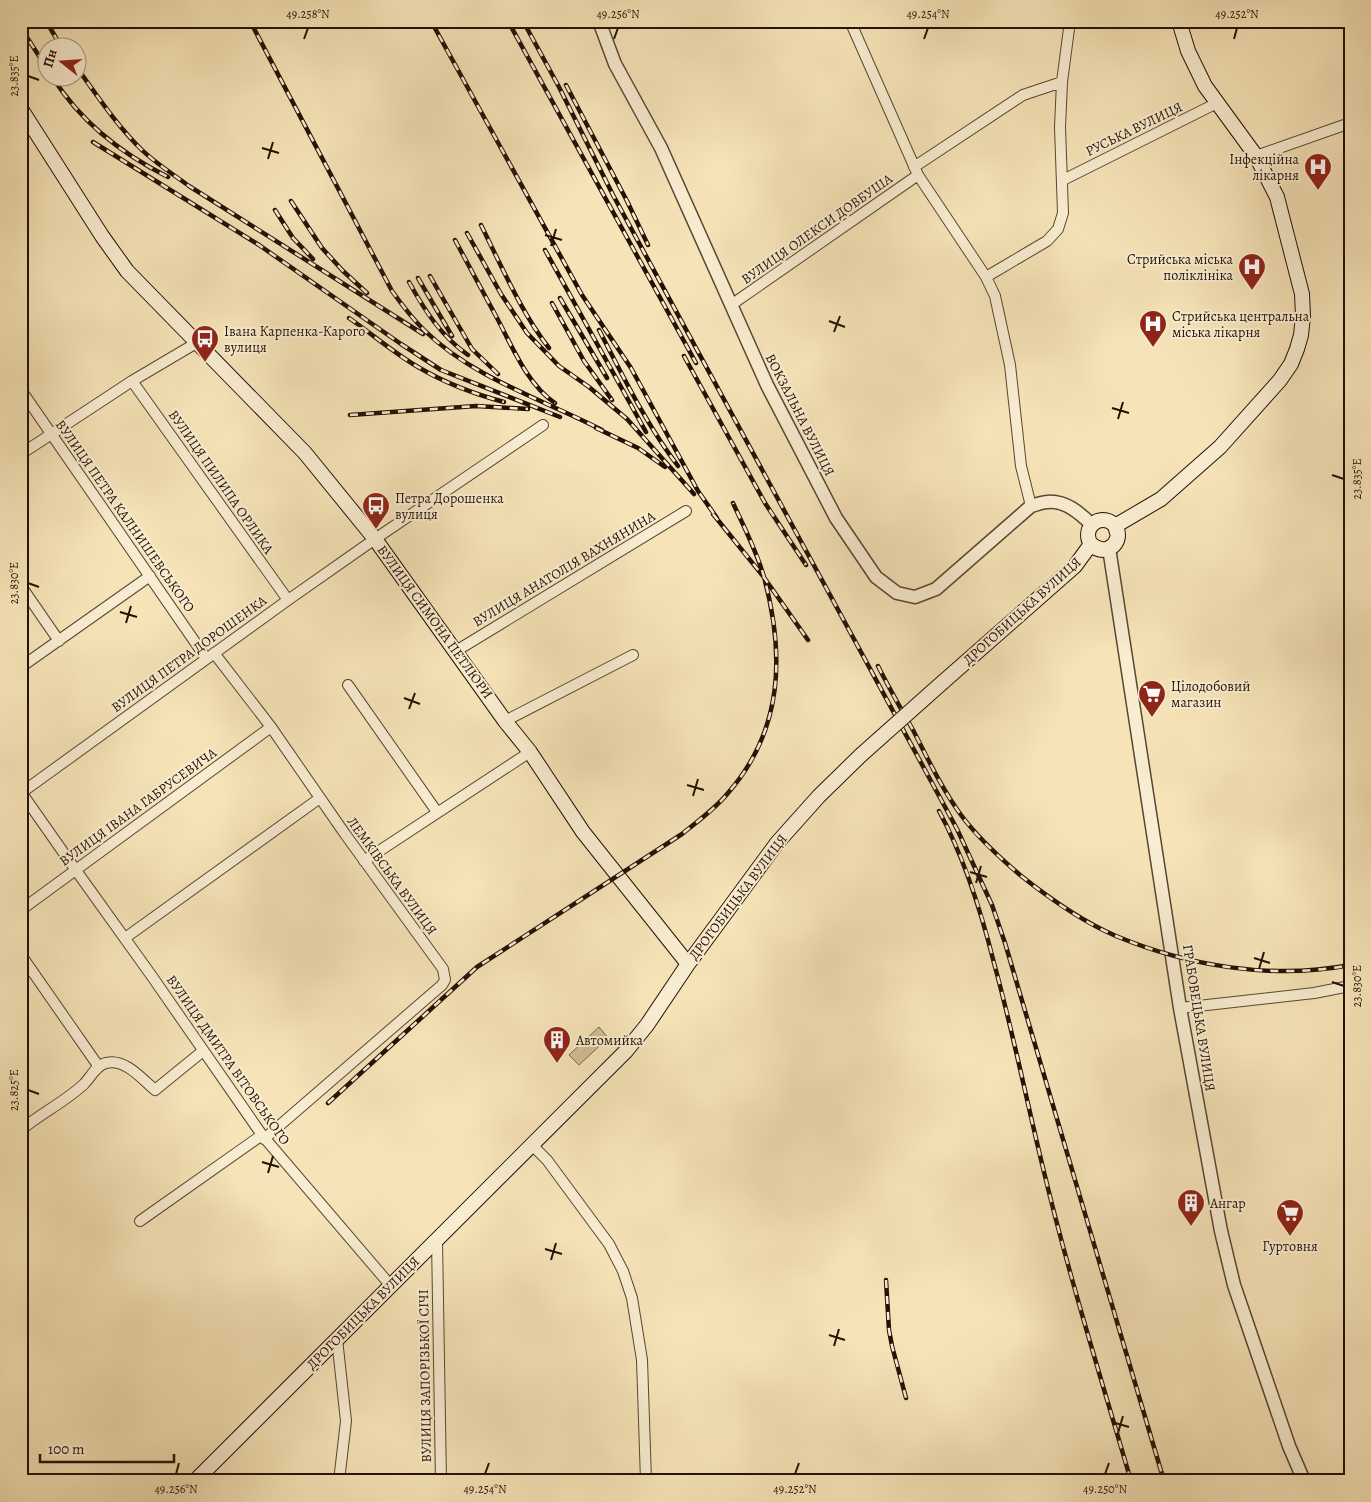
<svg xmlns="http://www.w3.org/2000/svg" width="1371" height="1502" font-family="Alegreya,serif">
<rect width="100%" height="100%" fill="#f6e4b8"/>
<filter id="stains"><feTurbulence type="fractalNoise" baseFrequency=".004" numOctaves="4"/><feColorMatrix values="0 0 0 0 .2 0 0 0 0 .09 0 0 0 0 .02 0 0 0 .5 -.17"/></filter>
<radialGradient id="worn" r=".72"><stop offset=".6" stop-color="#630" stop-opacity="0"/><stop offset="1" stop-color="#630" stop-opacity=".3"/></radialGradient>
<path fill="#d2c09a" stroke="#7b6850" d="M 599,1027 L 608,1038 L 579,1065 L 569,1055 Z"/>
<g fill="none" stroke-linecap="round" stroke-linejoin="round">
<defs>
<path id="minor" d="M 850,21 L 918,175 L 986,277 L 995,296 L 1010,365 L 1021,466 L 1031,506
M 1256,156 L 1350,123
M 914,167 L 1023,95 L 1062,82
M 1063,180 L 1217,103
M 986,277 L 1047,241 L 1058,229 L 1063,213 L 1060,127 L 1062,82 L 1070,21
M 731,305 L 918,175
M 132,381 L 288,600
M 21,390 L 206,658
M 21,454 L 132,381 L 198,342
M 21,586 L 59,641
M 456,651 L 686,511
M 214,653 L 271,727 L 345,834 L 443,969 L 445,980 L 442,985 L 264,1139
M 21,667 L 150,576
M 348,685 L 437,812
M 505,721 L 633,655
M 21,792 L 75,869 L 151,975 L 262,1135 L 391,1286
M 21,793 L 288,600 L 375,539 L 543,425
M 364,861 L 530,752
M 21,910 L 271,727
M 125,938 L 320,798
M 21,955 L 99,1067
M 1180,1008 L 1314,993 L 1350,986
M 21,1130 C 41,1113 65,1102 84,1084 C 91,1077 96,1065 106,1063 C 125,1058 142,1079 155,1090 L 203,1051
M 532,1145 L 547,1160 L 609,1244 L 623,1271 L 632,1298 L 642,1360 L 646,1481
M 140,1221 L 262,1135
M 437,1240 L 441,1481
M 337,1339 L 346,1421 L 339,1481"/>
<path id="tertiary" d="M 599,21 L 615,64 L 661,148 L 767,385 L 836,518 L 876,577 L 897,593 L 915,597 L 936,589 L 1031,506 C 1036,505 1042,502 1047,502 C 1065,500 1080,513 1092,525
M 1109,548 L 1180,1008 L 1221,1231 L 1234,1285 L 1289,1446 L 1304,1481"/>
<path id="secondary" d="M 21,109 L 102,236 L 127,271 L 305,453 L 375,539 L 505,721 L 530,752 L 583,832 L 688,964
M1088 535a15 15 0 1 1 30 0a15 15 0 1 1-30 0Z
M 943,682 L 1075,566 L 1091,544 C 1102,553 1114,550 1118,536 L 1115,526 L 1161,499 L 1220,447 L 1280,380 L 1291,364 L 1297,349 L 1301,335 L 1303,316 L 1302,294 L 1277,197 L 1256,156 L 1205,86 L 1188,51 L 1179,21
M 195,1481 L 626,1051 L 647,1025 L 688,964 L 777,843 L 819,796 L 861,755"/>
</defs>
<use href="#minor" stroke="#584632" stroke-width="12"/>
<use href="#tertiary" stroke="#584632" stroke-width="15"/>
<use href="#secondary" stroke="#241105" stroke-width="16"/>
<use href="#minor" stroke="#f9edd1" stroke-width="10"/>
<use href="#tertiary" stroke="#f9edd1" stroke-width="12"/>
<use href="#secondary" stroke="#f9edd1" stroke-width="14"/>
<defs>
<path id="rail" d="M 46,21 L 62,48
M 250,21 L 392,291 C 402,305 412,318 424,330 C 473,378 542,399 602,430
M 431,21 L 582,295 L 631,368 L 698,491 L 717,518
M 508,21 L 696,363
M 523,21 L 559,87 L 613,195 L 957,829 L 992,905 L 1005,943 L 1164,1481
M 21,28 L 48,70
M 78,69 C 98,97 118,127 143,151 C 157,164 174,175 189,186 L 423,334
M 53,78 C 81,122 122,154 168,177
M 566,85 L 627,201 L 648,245
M 93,142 L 259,245 L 401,344 L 441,370 L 560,417
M 291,201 L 322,248 L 343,271 L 367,293
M 275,210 L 293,238 L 313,259
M 481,225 C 501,265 522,314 549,348
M 467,233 L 501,294 L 527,333 L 559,366 L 589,387 L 627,419 L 694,494
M 455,240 C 469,266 483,292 497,318 C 512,346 527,384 555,403
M 545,250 L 646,432
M 430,276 L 472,349 L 498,374
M 418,278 L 452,336
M 409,282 C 425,311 441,336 468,355
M 560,298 L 607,378
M 552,303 L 584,361 L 612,400
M 349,318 C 372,334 394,353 418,367 C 445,383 474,394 504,402
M 599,330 C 623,376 646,424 678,466
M 684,356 L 765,503 L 806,565
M 350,415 L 476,406 L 528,409
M 596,428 L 638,448 L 665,467
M 713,514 L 763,576 L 808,640
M 878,666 C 889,688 901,709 913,730 C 928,759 942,789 961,815 C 978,838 999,857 1020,875 C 1049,898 1081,921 1116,936 C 1188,966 1272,980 1350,965
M 939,811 C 965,859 981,911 994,963 C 1013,1032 1027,1103 1044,1172 C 1069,1276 1101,1378 1131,1481
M 328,1103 L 477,967 L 682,834 C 698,821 715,809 728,793 C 783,730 785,655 764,577 C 757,552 744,527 733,503
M 886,1280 L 889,1330 L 892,1346 L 906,1398"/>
</defs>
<use href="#rail" stroke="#241105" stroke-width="4.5"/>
<use href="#rail" stroke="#f9edd1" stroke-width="2.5" stroke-dasharray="8" stroke-linecap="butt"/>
<defs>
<path id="secondary-bridge" d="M 861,755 L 943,682"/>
</defs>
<use href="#secondary-bridge" stroke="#241105" stroke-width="16" stroke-linecap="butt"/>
<use href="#secondary-bridge" stroke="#f9edd1" stroke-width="14"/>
</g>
<path fill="none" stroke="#241105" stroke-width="2" d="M 304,39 L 308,28M 614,39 L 618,28M 924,39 L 928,28M 1234,39 L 1237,28M 28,76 L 39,80M 262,148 L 279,153M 268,159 L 273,142M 545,235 L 562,240M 551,246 L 556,229M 829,321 L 845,327M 834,332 L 840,316M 1112,408 L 1129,413M 1118,419 L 1123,402M 1332,475 L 1344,479M 28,583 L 39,587M 120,612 L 137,617M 126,623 L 131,606M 404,698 L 420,704M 409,709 L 415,693M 687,785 L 704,790M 693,796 L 698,779M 970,872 L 987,877M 976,883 L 981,866M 1254,958 L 1270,963M 1259,969 L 1264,952M 1332,982 L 1344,986M 28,1090 L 39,1094M 262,1162 L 279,1167M 268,1173 L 273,1156M 545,1249 L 562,1254M 551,1260 L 556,1243M 829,1335 L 845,1340M 834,1346 L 839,1329M 1112,1422 L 1129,1427M 1118,1433 L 1123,1416M 176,1474 L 179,1463M 485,1474 L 489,1463M 795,1474 L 799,1463M 1105,1474 L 1109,1463"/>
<defs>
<symbol id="hospital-pin" viewBox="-11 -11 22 30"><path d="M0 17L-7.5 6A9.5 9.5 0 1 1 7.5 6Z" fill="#8f2418" stroke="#f9edd1"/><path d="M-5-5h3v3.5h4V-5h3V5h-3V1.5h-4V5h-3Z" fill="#fff"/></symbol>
<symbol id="bus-pin" viewBox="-11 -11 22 30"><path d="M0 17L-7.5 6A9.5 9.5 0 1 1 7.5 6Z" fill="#8f2418" stroke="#f9edd1"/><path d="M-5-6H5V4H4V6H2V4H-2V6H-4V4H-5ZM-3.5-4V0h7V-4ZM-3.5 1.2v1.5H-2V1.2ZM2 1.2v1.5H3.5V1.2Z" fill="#fff"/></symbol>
<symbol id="supermarket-pin" viewBox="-11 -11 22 30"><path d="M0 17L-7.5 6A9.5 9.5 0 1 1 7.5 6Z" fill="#8f2418" stroke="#f9edd1"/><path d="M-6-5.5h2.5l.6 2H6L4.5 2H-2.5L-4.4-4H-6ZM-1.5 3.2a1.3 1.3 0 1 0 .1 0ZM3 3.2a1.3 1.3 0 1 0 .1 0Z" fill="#fff"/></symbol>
<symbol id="building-pin" viewBox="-11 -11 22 30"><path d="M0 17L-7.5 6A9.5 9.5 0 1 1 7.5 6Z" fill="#8f2418" stroke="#f9edd1"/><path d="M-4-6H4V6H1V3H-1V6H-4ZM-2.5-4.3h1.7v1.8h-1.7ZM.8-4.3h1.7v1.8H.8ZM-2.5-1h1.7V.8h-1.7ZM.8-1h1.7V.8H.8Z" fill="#fff"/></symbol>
</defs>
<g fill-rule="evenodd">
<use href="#hospital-pin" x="1302" y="151" width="32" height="43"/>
<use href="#hospital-pin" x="1236" y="251" width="32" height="43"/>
<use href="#hospital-pin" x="1137" y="308" width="32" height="43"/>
<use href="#bus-pin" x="189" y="323" width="32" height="43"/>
<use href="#bus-pin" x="360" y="490" width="32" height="43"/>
<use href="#supermarket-pin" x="1136" y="678" width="32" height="43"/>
<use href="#building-pin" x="541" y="1024" width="32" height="43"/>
<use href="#building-pin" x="1175" y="1187" width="32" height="43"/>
<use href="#supermarket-pin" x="1274" y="1197" width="32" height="43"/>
</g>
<g text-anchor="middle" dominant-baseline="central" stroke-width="4" stroke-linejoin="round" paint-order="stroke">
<g font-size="14" fill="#241105" stroke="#f9edd1">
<text transform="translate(1134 129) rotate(-26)">РУСЬКА ВУЛИЦЯ</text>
<text transform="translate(817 229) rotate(-35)">ВУЛИЦЯ ОЛЕКСИ ДОВБУША</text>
<text transform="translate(800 415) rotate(63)">ВОКЗАЛЬНА ВУЛИЦЯ</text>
<text transform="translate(221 482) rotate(55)">ВУЛИЦЯ ПИЛИПА ОРЛИКА</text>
<text transform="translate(125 516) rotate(55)">ВУЛИЦЯ ПЕТРА КАЛНИШЕВСЬКОГО</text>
<text transform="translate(564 569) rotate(-31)">ВУЛИЦЯ АНАТОЛІЯ ВАХНЯНИНА</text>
<text transform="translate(1022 611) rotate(-42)">ДРОГОБИЦЬКА ВУЛИЦЯ</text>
<text transform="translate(435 622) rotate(54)">ВУЛИЦЯ СИМОНА ПЕТЛЮРИ</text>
<text transform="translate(189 654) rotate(-36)">ВУЛИЦЯ ПЕТРА ДОРОШЕНКА</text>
<text transform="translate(138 807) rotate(-36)">ВУЛИЦЯ ІВАНА ГАБРУСЕВИЧА</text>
<text transform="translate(392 876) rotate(54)">ЛЕМКІВСЬКА ВУЛИЦЯ</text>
<text transform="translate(738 897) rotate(-53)">ДРОГОБИЦЬКА ВУЛИЦЯ</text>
<text transform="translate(1199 1018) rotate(81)">ГРАБОВЕЦЬКА ВУЛИЦЯ</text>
<text transform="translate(228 1060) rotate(55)">ВУЛИЦЯ ДМИТРА ВІТОВСЬКОГО</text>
<text transform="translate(363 1313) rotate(-45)">ДРОГОБИЦЬКА ВУЛИЦЯ</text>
<text transform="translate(425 1376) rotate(-91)">ВУЛИЦЯ ЗАПОРІЗЬКОЇ СІЧІ</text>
</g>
<g font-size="14" fill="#241105" stroke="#f9edd1" text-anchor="start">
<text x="1299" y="159" text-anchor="end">Інфекційна<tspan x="1299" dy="16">лікарня</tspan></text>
<text x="1233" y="259" text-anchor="end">Стрийська міська<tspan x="1233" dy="16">поліклініка</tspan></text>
<text x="1172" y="316">Стрийська центральна<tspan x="1172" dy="16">міська лікарня</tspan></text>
<text x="224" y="331">Івана Карпенка-Карого<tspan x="224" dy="16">вулиця</tspan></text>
<text x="395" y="498">Петра Дорошенка<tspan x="395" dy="16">вулиця</tspan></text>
<text x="1171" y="686">Цілодобовий<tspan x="1171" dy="16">магазин</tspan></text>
<text x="576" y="1040">Автомийка</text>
<text x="1210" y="1203">Ангар</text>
<text x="1290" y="1246" text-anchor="middle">Гуртовня</text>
</g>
</g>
<rect width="1371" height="1502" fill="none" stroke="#f6e4b8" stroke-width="55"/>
<g transform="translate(62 62) rotate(287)"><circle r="24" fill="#f9edd1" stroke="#a4957f"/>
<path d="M0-4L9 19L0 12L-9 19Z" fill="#8f2418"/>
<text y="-8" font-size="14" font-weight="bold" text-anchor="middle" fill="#241105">Пн</text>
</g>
<path d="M40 1454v8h134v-8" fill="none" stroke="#241105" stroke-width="2.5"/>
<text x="48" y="1454" font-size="15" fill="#241105" stroke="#f9edd1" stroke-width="4" paint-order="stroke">100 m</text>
<rect x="28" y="28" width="1316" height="1446" fill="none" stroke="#241105" stroke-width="2"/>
<g font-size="12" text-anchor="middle" fill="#241105">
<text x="308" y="18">49.258°N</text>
<text x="618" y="18">49.256°N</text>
<text x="928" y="18">49.254°N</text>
<text x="1237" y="18">49.252°N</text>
<text transform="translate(14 76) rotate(-90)" y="4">23.835°E</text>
<text transform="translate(1357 479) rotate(-90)" y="4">23.835°E</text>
<text transform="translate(14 583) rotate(-90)" y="4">23.830°E</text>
<text transform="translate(1357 986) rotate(-90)" y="4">23.830°E</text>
<text transform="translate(14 1090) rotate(-90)" y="4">23.825°E</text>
<text x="176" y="1493">49.256°N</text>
<text x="485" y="1493">49.254°N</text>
<text x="795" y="1493">49.252°N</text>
<text x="1105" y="1493">49.250°N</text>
</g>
<rect width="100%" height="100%" filter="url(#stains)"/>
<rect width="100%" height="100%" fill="url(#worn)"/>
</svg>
